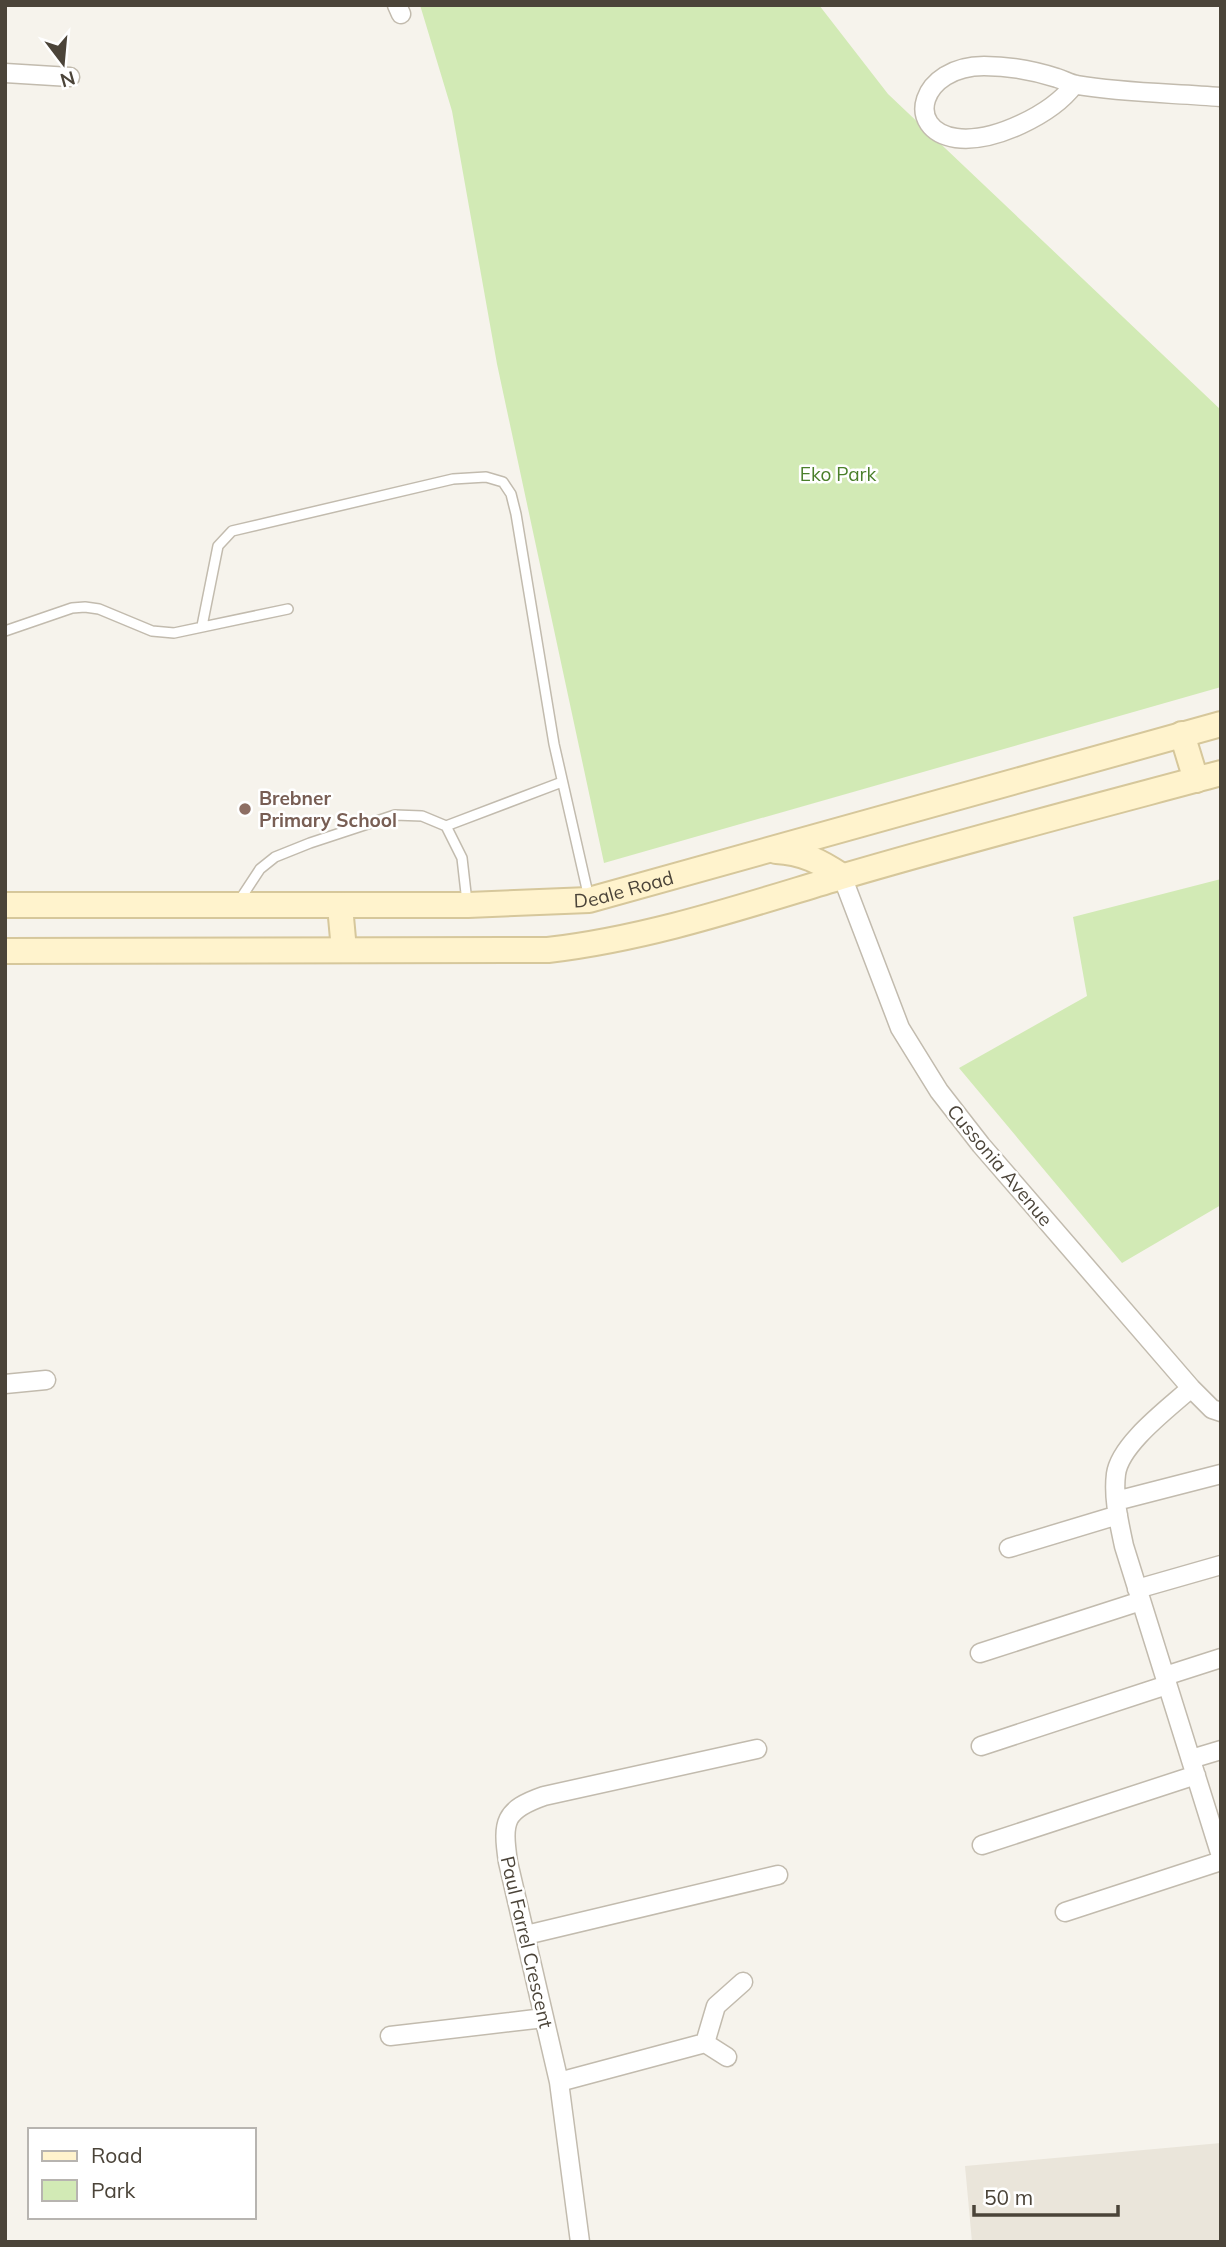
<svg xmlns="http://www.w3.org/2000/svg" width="1226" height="2247" font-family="Mulish,sans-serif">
<rect width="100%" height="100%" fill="#f6f3ec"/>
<path fill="#eae5da" d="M 1221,2143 L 1221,2242 L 972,2242 L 965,2166 Z"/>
<path fill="#d2eab5" d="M 420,5 L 819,5 L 888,94 L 1221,410 L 1221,687 L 604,863 L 497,364 L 452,111 Z
M 1221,879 L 1221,1205 L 1122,1263 L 959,1068 L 1087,996 L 1073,917 Z"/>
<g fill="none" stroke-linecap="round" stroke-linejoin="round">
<defs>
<path id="lane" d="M 202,626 L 218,546 L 232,531 L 453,479 L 486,477 L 503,482 L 511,494 L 516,514 L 554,744 L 589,898
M 5,631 L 72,608 L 85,607 L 99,609 L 152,631 L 174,633 L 288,609
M 446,826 L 562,782
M 239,901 L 260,869 L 275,857 L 310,843 L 395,815 L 422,816 L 446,826 L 462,858 L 467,902"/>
<path id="street" d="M 397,5 L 401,14
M 5,73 L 70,77
M 1074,85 C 1052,114 994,143 956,138 C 903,130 920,66 984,66 C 1007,66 1035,71 1057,78 C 1064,80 1070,84 1077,85 C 1124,93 1173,93 1221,97
M 842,876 L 900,1028 L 939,1091 L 981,1145 L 1191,1388 L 1212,1409 L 1221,1412
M 5,1384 L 46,1380
M 1191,1388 C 1169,1408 1120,1444 1116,1474 C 1113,1498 1119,1522 1124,1546 L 1221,1856
M 1116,1501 L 1221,1474
M 1009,1548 L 1118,1515
M 1137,1589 L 1221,1565
M 980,1653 L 1141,1601
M 1165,1676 L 1221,1658
M 981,1746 L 1167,1685
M 1191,1759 L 1221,1750
M 982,1845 L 1196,1775
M 1065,1912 L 1221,1861
M 526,1935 L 778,1875
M 390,2036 L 544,2018
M 705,2043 L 716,2006 L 743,1982
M 559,2082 L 705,2043 L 727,2057
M 580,2242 L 559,2082 L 508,1862 C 502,1821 504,1810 544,1796 L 757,1749"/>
<g id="secondary">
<path d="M 1182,734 L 1196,780"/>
<path d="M 776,851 C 802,852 821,862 842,876"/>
<path id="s1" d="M 5,905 L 468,905 L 589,900 L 1221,724"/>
<path d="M 340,906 L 344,950"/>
<path d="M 5,951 L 548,950 C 650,938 744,906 841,877 C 967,840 1094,807 1221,773"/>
</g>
</defs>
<use href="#lane" stroke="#c2bbae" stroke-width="12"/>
<use href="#street" stroke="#c2bbae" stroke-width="21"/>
<use href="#secondary" stroke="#d6c79b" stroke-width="28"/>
<use href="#lane" stroke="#fff" stroke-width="9"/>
<use href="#street" stroke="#fff" stroke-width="18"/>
<use href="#secondary" stroke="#fff3cd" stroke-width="24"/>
</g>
<circle fill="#8d6e63" stroke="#fff" stroke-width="2.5" cx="245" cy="809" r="7"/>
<g text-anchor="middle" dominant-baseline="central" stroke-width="5" stroke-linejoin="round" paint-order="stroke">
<g font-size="19" fill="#4a7f2a" stroke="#fff">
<text x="838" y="474">Eko Park</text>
</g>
<g font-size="19" font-weight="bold" fill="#785e54" stroke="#fff" text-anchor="start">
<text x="259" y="798">Brebner<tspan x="259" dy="22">Primary School</tspan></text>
</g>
<g font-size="19" fill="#4b4439" stroke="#fff">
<text stroke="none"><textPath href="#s1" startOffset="620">Deale Road</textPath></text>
<text transform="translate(1000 1165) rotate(50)">Cussonia Avenue</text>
<text transform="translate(527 1942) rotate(77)">Paul Farrel Crescent</text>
</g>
</g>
<rect width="1226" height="2247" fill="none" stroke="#4b4439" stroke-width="14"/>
<rect x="28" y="2128" width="228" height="91" fill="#ffffff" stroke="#b7b4b0" stroke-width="2"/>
<rect x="42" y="2151" width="35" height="10" fill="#fff3cd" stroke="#b7b4b0" stroke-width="2"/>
<text x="91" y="2163" font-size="21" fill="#4b4439">Road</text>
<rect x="42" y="2180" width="35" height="21" fill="#d2eab5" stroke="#b7b4b0" stroke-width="2"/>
<text x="91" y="2198" font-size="21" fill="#4b4439">Park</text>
<g transform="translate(63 63) rotate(164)" stroke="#ffffff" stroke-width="5" paint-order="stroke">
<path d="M0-5L12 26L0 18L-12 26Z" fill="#4b4439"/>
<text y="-10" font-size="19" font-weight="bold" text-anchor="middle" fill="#4b4439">N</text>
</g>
<path d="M974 2205v10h144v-10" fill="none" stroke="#4b4439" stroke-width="3.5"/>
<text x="984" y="2205" font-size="21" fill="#4b4439" stroke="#ffffff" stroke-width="5" paint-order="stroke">50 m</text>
</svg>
